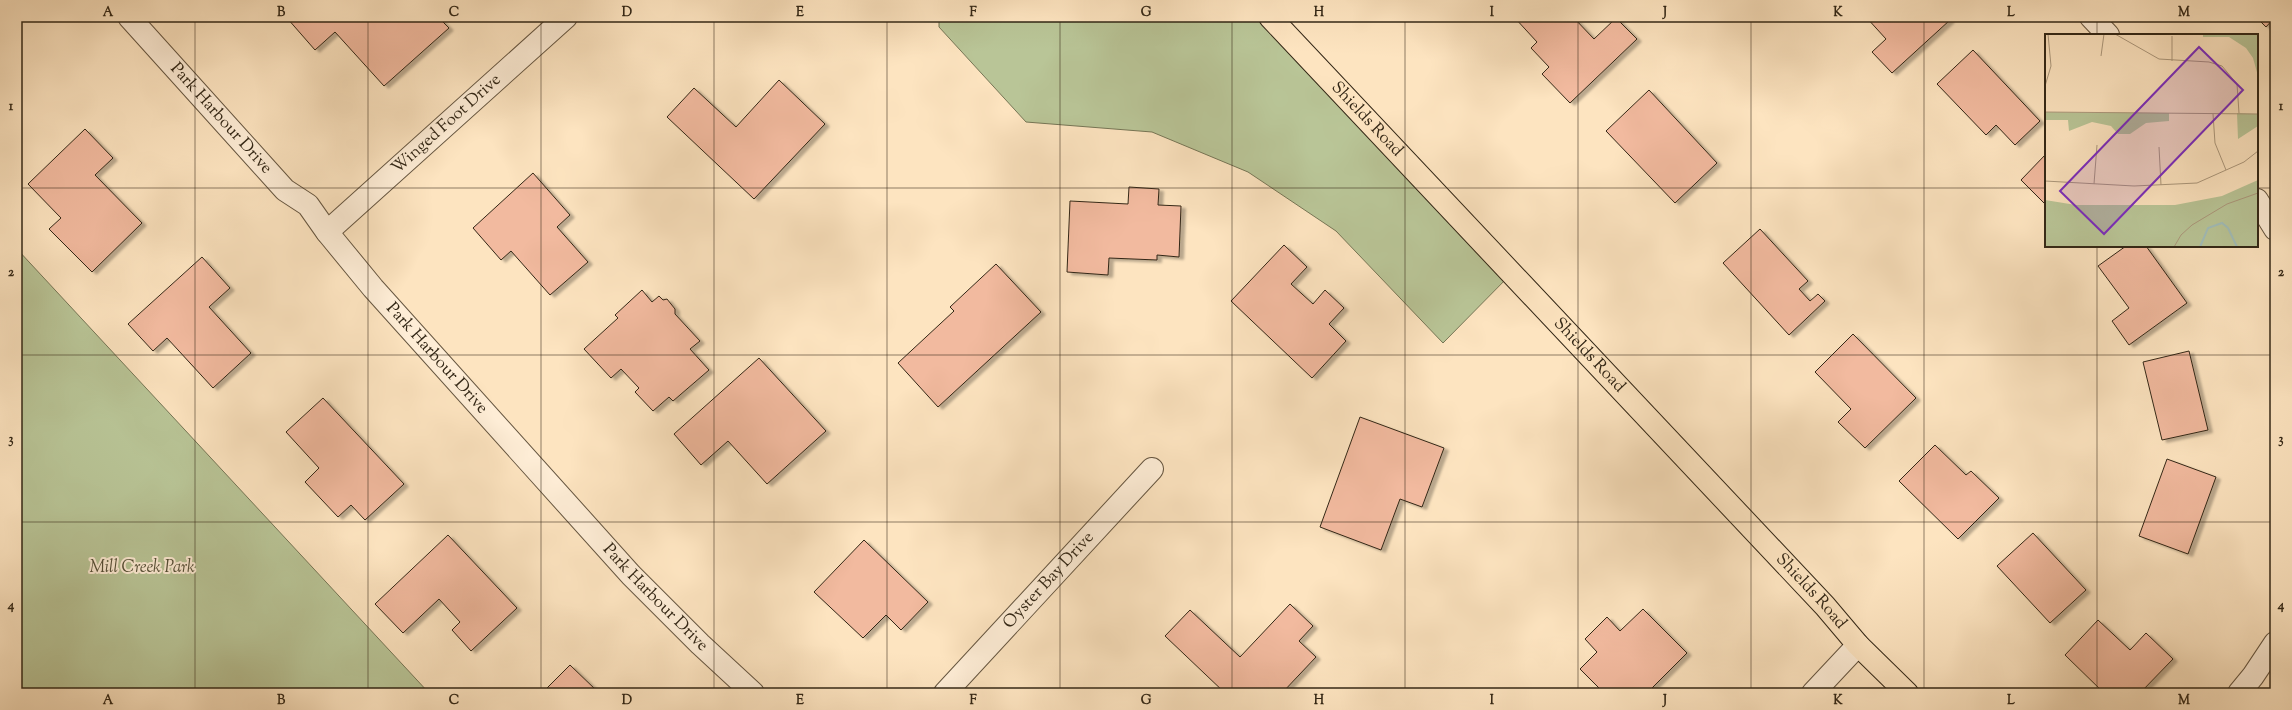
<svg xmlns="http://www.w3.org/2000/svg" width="2292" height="710" font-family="'Sorts Mill Goudy',serif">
<defs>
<filter id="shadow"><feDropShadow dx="4.5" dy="2.5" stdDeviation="1" flood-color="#0004"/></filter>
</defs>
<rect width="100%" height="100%" fill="#fde4c0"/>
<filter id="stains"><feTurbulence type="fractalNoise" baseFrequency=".005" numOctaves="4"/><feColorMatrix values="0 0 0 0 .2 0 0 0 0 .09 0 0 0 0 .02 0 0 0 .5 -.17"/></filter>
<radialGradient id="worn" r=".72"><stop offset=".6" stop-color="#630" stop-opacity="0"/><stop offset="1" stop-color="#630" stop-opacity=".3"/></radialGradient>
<path fill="#b9c597" stroke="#767656" d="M 939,17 L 1270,17 L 1512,273 L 1443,343 L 1336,231 L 1248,172 L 1152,132 L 1026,122 L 939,27 Z
M 17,249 L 429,693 L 17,693 Z"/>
<path fill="#f2ba9f" stroke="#332716" filter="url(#shadow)" d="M 288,17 L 413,17 L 417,22 L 422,17 L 438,17 L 449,28 L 384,86 L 335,32 L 315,50 L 287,18 Z
M 1514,17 L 1573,17 L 1594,39 L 1616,18 L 1637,39 L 1570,103 L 1542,74 L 1549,67 L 1531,48 L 1537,42 Z
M 1866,17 L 1947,17 L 1950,20 L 1892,73 L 1872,52 L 1886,39 Z
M 2256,17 L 2275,17 L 2266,27 Z
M 1973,50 L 2040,121 L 2015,145 L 1996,125 L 1986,135 L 1937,84 Z
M 779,80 L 825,124 L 754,199 L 667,117 L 694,88 L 736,127 Z
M 1649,90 L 1717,163 L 1675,203 L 1606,131 Z
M 85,129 L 113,158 L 95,175 L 142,223 L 92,272 L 49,229 L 61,218 L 28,184 Z
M 2046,154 L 2046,205 L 2021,180 Z
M 533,173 L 570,215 L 557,227 L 588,262 L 550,295 L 511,251 L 501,260 L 473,228 Z
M 1129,187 L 1159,189 L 1158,205 L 1181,206 L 1179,257 L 1157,255 L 1157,260 L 1109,258 L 1108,275 L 1067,272 L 1070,201 L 1128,204 Z
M 1760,229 L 1808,281 L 1799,289 L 1810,301 L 1818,294 L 1825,301 L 1789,335 L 1723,263 Z
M 1284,245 L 1307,267 L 1291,284 L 1313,304 L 1325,290 L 1344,308 L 1329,324 L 1346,341 L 1312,378 L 1231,301 Z
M 2126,246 L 2146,246 L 2187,303 L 2129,345 L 2112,321 L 2129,308 L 2098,266 Z
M 202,257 L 230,288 L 209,307 L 251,353 L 213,388 L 167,338 L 153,351 L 128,324 Z
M 996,264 L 1041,312 L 938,407 L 898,363 L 954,311 L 950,307 Z
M 642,290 L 652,302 L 659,296 L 663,300 L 667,299 L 675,309 L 675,314 L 700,341 L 690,349 L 709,370 L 673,401 L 669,397 L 653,411 L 635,392 L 639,388 L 621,369 L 611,378 L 584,349 L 618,318 L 615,315 Z
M 1853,334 L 1916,398 L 1865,448 L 1838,422 L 1851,409 L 1815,372 Z
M 2189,351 L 2208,430 L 2162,440 L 2143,362 Z
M 759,358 L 826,431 L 767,484 L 728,441 L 701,465 L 674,434 Z
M 323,398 L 404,484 L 365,520 L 351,505 L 338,517 L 305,482 L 319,468 L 286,432 Z
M 1360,417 L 1444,448 L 1422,507 L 1400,499 L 1381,550 L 1320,527 Z
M 1935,445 L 1966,475 L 1971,471 L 1999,498 L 1958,539 L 1899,481 Z
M 2167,459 L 2216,477 L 2188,554 L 2139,536 Z
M 2033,533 L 2086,590 L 2050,623 L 1997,566 Z
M 448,535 L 517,608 L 471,651 L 452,630 L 460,622 L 439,599 L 403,633 L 375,604 Z
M 864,540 L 928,602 L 901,630 L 886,615 L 863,638 L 814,592 Z
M 1290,604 L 1313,626 L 1299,641 L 1316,657 L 1282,693 L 1225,693 L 1165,636 L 1190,610 L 1240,657 Z
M 1643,609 L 1687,653 L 1647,693 L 1604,693 L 1580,669 L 1597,652 L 1585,639 L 1607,617 L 1620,631 Z
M 2098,620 L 2130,650 L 2146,633 L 2173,659 L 2140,693 L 2104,693 L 2065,655 Z
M 570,665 L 597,691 L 595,693 L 542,693 Z"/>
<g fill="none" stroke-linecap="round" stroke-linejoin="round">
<defs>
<g id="minor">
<path id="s1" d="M 129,17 L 285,190 L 308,205 L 327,232 L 373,288 L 631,575 L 700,644 L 753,693"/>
<path d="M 2091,17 L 2108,35"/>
<path d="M 2257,200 L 2275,229"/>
<path id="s2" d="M 327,232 L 566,17"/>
<path id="s3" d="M 945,693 L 1152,469"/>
<path d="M 1813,693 L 1858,645"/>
<path d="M 2239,693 L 2253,676 L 2275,643"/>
</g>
<g id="major">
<path id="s4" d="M 1270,17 L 1825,606 L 1858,645 L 1907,693"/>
</g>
</defs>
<use href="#minor" stroke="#665640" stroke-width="24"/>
<use href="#major" stroke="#332716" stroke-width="24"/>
<use href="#minor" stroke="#feedd6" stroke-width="22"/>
<use href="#major" stroke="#fde4c0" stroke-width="22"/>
</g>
<path fill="none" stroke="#332716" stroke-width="1" stroke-opacity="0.55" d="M 195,17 L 195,693M 368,17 L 368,693M 541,17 L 541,693M 714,17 L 714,693M 887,17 L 887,693M 1060,17 L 1060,693M 1232,17 L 1232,693M 1405,17 L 1405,693M 1578,17 L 1578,693M 1751,17 L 1751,693M 1924,17 L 1924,693M 2097,17 L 2097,35M 17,188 L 2046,188M 2257,188 L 2275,188M 2097,246 L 2097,693M 17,355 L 2275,355M 17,522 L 2275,522"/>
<g text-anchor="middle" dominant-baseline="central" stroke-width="4" stroke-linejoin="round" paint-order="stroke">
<g font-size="17" fill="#332716" stroke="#feedd6">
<text stroke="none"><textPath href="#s1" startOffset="137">Park Harbour Drive</textPath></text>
<text stroke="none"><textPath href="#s4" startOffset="141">Shields Road</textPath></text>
<text stroke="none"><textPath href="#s2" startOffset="161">Winged Foot Drive</textPath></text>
<text stroke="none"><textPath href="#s4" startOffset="465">Shields Road</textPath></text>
<text stroke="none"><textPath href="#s1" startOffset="461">Park Harbour Drive</textPath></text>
<text stroke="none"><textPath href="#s3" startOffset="153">Oyster Bay Drive</textPath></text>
<text stroke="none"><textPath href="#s4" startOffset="789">Shields Road</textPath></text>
<text stroke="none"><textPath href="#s1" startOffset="785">Park Harbour Drive</textPath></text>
</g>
<g font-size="17" font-style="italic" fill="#544e36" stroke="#feedd6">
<text x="142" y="568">Mill Creek Park</text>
</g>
</g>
<g transform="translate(2045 34)">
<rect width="213" height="213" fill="#fde4c0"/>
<path d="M 158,0 L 213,0 L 213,42 L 208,24 L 201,14 L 184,3 L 158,3 ZM 0,78 L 124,79 L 124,87 L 101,89 L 85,100 L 73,100 L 66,92 L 47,88 L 24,97 L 23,86 L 0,86 ZM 192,79 L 213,80 L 213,92 L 193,105 ZM 213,146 L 213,213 L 0,213 L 0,166 L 31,171 L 130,171 L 177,162 Z" fill="#b9c597"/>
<path fill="none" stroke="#a1bdb9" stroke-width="2" d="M 155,213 L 163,194 L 177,189 L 183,194 L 192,213"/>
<path fill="none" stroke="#ac987c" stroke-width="1" d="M 70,0 L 114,25 L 164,28 L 177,32 L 192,50 L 194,79M 56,22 L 59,0M 127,27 L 127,2M 0,52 L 6,32 L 3,0M 0,78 L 213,80M 168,80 L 170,109 L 181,136M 114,113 L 116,151M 0,147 L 89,152 L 152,149 L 199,128 L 213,117M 49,150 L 52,111M 129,213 L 136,201 L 147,191 L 182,170 L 213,159"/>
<path fill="#7b2cbf" fill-opacity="0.15" stroke="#7b2cbf" stroke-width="2" d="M 154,13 L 198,56 L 59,200 L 15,157 Z"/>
<rect width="213" height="213" fill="none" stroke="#332716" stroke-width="2"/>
</g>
<rect width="2292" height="710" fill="none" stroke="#fde4c0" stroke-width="44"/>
<rect x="22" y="22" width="2248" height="666" fill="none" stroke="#332716" stroke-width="1.5"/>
<g font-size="13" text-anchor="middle" font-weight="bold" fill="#332716">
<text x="108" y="16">A</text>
<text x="281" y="16">B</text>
<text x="454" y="16">C</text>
<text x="627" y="16">D</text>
<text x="800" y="16">E</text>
<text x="973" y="16">F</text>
<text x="1146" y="16">G</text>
<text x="1319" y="16">H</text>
<text x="1492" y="16">I</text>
<text x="1665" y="16">J</text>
<text x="1838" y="16">K</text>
<text x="2011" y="16">L</text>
<text x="2184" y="16">M</text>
<text x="11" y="110">1</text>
<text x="2281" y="110">1</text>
<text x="11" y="276">2</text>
<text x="2281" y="276">2</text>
<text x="11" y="443">3</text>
<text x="2281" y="443">3</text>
<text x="11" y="609">4</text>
<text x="2281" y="609">4</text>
<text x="108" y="704">A</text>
<text x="281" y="704">B</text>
<text x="454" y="704">C</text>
<text x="627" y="704">D</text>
<text x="800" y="704">E</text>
<text x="973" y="704">F</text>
<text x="1146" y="704">G</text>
<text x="1319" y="704">H</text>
<text x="1492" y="704">I</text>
<text x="1665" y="704">J</text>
<text x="1838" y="704">K</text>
<text x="2011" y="704">L</text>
<text x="2184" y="704">M</text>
</g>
<rect width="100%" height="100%" filter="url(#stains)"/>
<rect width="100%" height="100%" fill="url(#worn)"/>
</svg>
